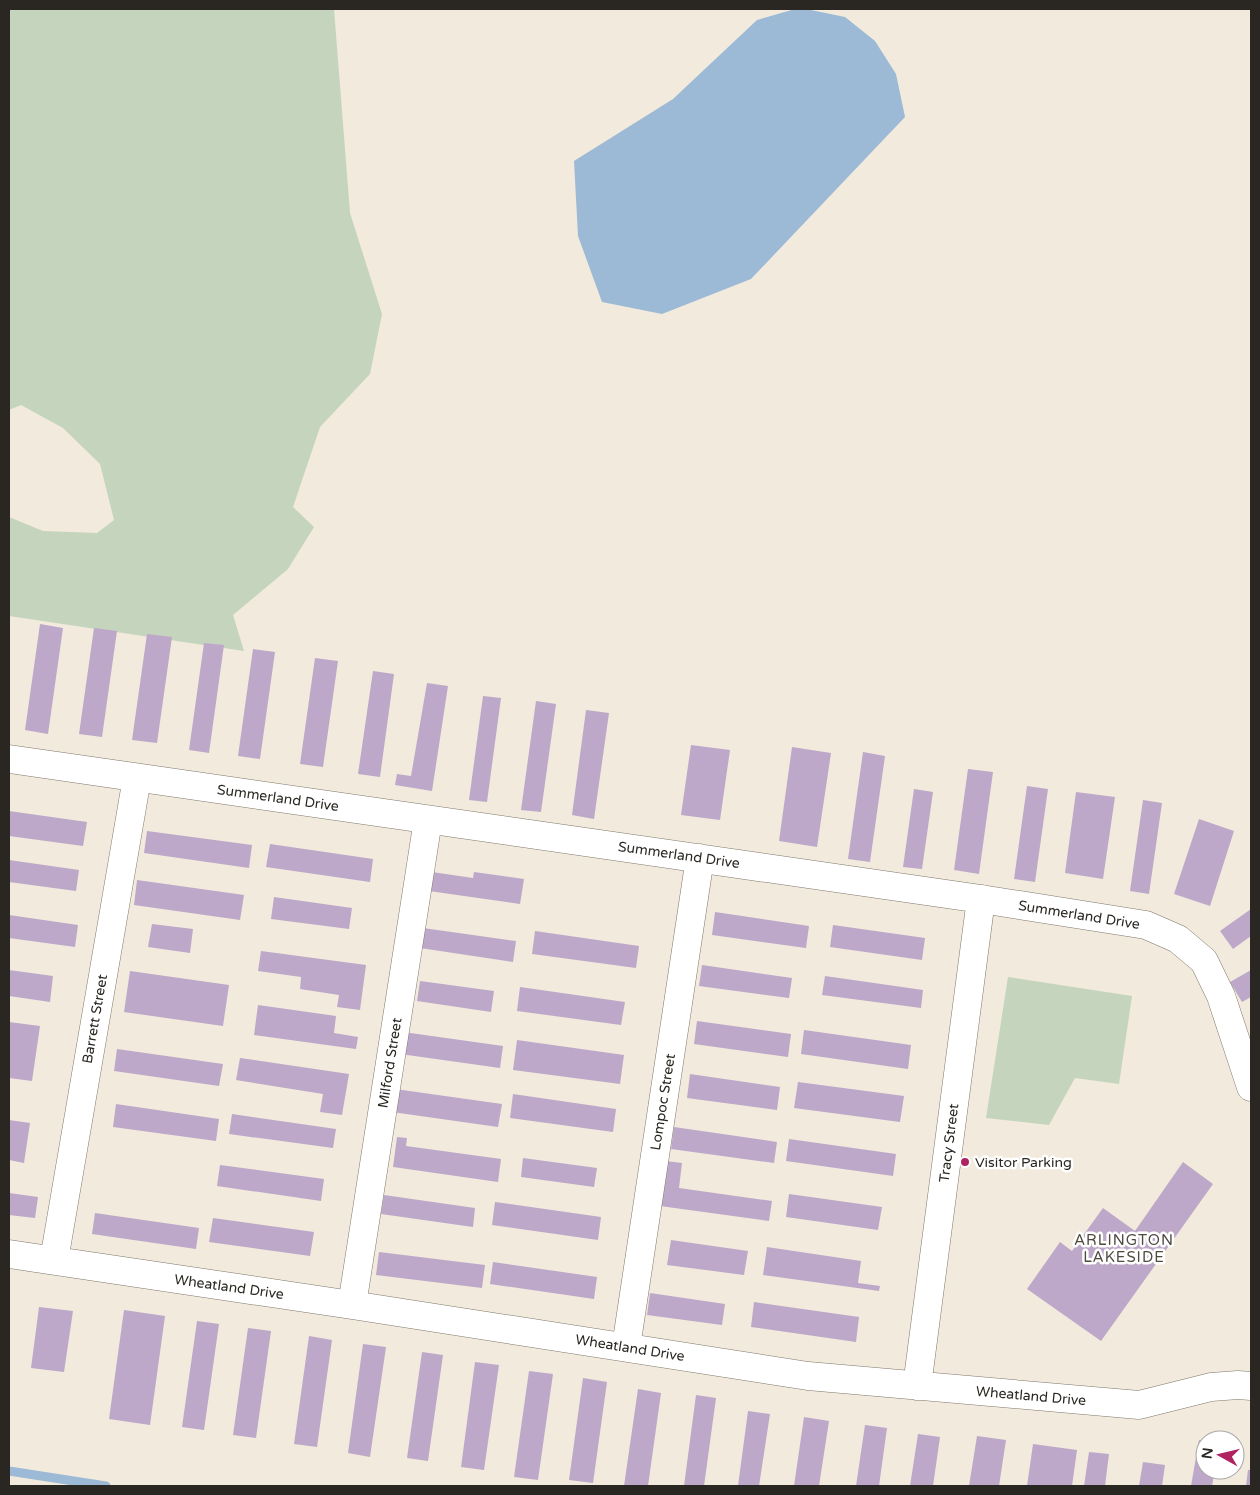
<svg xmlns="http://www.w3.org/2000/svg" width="1260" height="1495" font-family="'Varela Round',sans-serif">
<rect width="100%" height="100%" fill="#f2eadc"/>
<path fill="#c5d4bd" d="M 9,9 L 334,9 L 350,213 L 382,314 L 370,374 L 320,427 L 293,507 L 314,527 L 288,569 L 233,615 L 244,651 L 9,616 L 9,517 L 43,531 L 97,533 L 114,520 L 100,464 L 63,428 L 21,405 L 9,410 Z
M 1008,977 L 1132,996 L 1119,1084 L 1075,1078 L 1049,1125 L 986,1118 Z"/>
<path fill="#9cb9d6" d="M 795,9 L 806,9 L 845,17 L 875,41 L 896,74 L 905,117 L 751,279 L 662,314 L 602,302 L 578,236 L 574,161 L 673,99 L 757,20 Z"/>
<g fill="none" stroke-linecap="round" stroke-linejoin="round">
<path stroke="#9cb9d6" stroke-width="9" d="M 9,1471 L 106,1486"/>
</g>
<path fill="#bda8c9" d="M 40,624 L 63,628 L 48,734 L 25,730 Z
M 94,628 L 117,631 L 102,737 L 79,734 Z
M 147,634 L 172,637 L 157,743 L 132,740 Z
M 204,643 L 224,645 L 209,753 L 189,750 Z
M 253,649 L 275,652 L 260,759 L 238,756 Z
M 315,658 L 338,661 L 323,767 L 300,764 Z
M 373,671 L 394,674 L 380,777 L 358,774 Z
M 427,683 L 448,686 L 432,791 L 395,785 L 397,774 L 411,776 Z
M 483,696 L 501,698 L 487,802 L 469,800 Z
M 536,701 L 556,704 L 541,812 L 521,810 Z
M 586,710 L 609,713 L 594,819 L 572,815 Z
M 691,745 L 730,750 L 720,820 L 681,815 Z
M 792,747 L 831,753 L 817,847 L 779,841 Z
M 863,752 L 885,756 L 870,862 L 848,859 Z
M 968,769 L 993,772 L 979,874 L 954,870 Z
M 1027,786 L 1048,789 L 1035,882 L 1014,879 Z
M 914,789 L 933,792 L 922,869 L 903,867 Z
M 1076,792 L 1115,797 L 1103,879 L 1065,873 Z
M 1143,800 L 1162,803 L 1149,894 L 1130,891 Z
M 9,811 L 87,822 L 83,846 L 9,836 Z
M 1199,819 L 1234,831 L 1210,906 L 1174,894 Z
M 147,831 L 252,845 L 249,868 L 144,853 Z
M 270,844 L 373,859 L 370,882 L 266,867 Z
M 9,860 L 79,870 L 76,891 L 9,882 Z
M 432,872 L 473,878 L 474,872 L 524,879 L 520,904 L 429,891 Z
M 137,880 L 244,895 L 240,920 L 134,905 Z
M 274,897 L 352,908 L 349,929 L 271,919 Z
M 1251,909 L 1251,936 L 1233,949 L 1220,931 Z
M 715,912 L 809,926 L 806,948 L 712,935 Z
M 9,915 L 78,925 L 75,947 L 9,938 Z
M 152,924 L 193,929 L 190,953 L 148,947 Z
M 833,925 L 925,938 L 922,960 L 830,947 Z
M 423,928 L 516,941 L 513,962 L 420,948 Z
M 535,931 L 639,946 L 636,968 L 532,954 Z
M 261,951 L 366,965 L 360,1010 L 337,1007 L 339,995 L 300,989 L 301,977 L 258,971 Z
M 702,965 L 792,978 L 789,998 L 699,986 Z
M 9,970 L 53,976 L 50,1002 L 9,996 Z
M 1251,970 L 1251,997 L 1242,1002 L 1230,982 Z
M 130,971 L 229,985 L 223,1026 L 124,1012 Z
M 825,976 L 923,990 L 921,1008 L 822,995 Z
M 420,981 L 494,991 L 491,1012 L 417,1001 Z
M 520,987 L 625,1002 L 621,1025 L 517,1011 Z
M 258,1005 L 336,1016 L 334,1033 L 358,1037 L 356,1049 L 254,1035 Z
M 697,1021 L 791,1034 L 788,1057 L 694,1044 Z
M 9,1022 L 40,1026 L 32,1081 L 9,1078 Z
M 804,1030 L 911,1045 L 908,1069 L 801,1054 Z
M 396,1031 L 503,1046 L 500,1068 L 393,1053 Z
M 517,1040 L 624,1055 L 620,1084 L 513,1070 Z
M 117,1049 L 223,1064 L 219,1086 L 114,1071 Z
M 240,1058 L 349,1074 L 342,1115 L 320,1112 L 323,1094 L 236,1080 Z
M 690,1074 L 780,1087 L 777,1110 L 687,1098 Z
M 798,1082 L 904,1096 L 900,1122 L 794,1108 Z
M 395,1089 L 502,1104 L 498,1127 L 392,1112 Z
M 513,1094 L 616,1109 L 613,1132 L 510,1118 Z
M 116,1104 L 219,1119 L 216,1141 L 113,1127 Z
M 232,1114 L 336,1129 L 333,1148 L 229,1134 Z
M 9,1120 L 30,1123 L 24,1163 L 9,1160 Z
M 674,1127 L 777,1142 L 774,1163 L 671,1149 Z
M 397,1137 L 407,1138 L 406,1146 L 501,1159 L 498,1182 L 393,1167 Z
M 789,1139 L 896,1154 L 893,1176 L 786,1161 Z
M 523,1158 L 597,1168 L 594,1187 L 521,1177 Z
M 666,1161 L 682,1163 L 679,1188 L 772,1201 L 769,1221 L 660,1206 Z
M 1183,1162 L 1213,1184 L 1101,1341 L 1027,1289 L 1060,1242 L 1072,1251 L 1103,1208 L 1135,1231 Z
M 220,1165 L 324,1179 L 321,1201 L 217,1186 Z
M 9,1193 L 38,1197 L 35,1218 L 9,1215 Z
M 789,1194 L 882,1207 L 878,1230 L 786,1217 Z
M 384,1195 L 475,1208 L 473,1227 L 381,1214 Z
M 495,1202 L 601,1217 L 598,1240 L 492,1225 Z
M 95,1213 L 199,1228 L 196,1249 L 92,1234 Z
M 213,1218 L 314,1232 L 310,1256 L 209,1242 Z
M 671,1240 L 748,1251 L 744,1275 L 667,1265 Z
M 767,1247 L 861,1261 L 858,1283 L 880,1286 L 879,1291 L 763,1275 Z
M 379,1252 L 485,1265 L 482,1288 L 376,1275 Z
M 493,1262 L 597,1277 L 594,1299 L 490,1284 Z
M 650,1293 L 725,1304 L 722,1325 L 647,1315 Z
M 754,1302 L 859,1317 L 856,1342 L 751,1327 Z
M 39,1307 L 73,1311 L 64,1372 L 31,1368 Z
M 124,1310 L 165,1316 L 150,1425 L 109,1419 Z
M 197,1321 L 219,1324 L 204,1430 L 182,1427 Z
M 248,1328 L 271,1331 L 256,1438 L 233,1435 Z
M 309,1336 L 332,1340 L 317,1447 L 294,1444 Z
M 363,1344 L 386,1347 L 370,1457 L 348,1453 Z
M 422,1352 L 443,1355 L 428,1461 L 407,1458 Z
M 475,1362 L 499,1365 L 484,1470 L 461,1467 Z
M 529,1371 L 553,1374 L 538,1480 L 514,1477 Z
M 583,1378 L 607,1382 L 593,1483 L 569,1480 Z
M 638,1389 L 661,1393 L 648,1486 L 624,1486 Z
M 696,1395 L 716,1398 L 704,1486 L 684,1486 Z
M 748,1411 L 770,1414 L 759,1486 L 738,1486 Z
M 804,1417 L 829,1421 L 819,1486 L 794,1486 Z
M 865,1425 L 887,1428 L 879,1486 L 856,1486 Z
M 918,1434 L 940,1437 L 933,1486 L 910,1486 Z
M 977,1436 L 1006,1440 L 999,1486 L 969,1486 Z
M 1199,1440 L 1205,1441 L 1205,1470 L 1215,1470 L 1212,1486 L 1191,1486 Z
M 1033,1444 L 1077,1450 L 1072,1486 L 1027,1486 Z
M 1089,1452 L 1109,1454 L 1105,1486 L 1084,1486 Z
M 1143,1462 L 1165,1465 L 1162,1486 L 1139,1486 Z
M 1248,1470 L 1251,1470 L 1251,1486 L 1246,1486 Z"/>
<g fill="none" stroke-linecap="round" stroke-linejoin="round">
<defs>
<path id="minor" d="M 9,759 L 981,899 L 1146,925 L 1178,939 L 1204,961 L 1221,996 L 1251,1087
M 9,1254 L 352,1305 L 808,1376 L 1139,1405 L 1211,1387 L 1238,1385 L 1251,1386
M 54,1260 L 137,778
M 352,1305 L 428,820
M 626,1347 L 700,858
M 917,1386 L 981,899"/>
</defs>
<use href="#minor" stroke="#7f786c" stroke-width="29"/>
<use href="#minor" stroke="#fff" stroke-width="28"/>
</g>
<circle fill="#af2361" stroke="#fff" stroke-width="2" cx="965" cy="1162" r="5"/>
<g text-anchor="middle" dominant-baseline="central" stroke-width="5" stroke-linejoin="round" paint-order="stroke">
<g font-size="14" fill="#2a2722" stroke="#fff">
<text transform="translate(278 798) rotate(8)">Summerland Drive</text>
<text transform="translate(679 855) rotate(8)">Summerland Drive</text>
<text transform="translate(1079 915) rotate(9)">Summerland Drive</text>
<text transform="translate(95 1019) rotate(-80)">Barrett Street</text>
<text transform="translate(390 1063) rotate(-81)">Milford Street</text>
<text transform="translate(663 1102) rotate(-81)">Lompoc Street</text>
<text transform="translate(949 1143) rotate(-83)">Tracy Street</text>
<text transform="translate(229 1287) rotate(8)">Wheatland Drive</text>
<text transform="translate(630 1348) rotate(9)">Wheatland Drive</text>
<text transform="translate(1031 1396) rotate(5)">Wheatland Drive</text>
</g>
<g font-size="14" fill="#2a2722" stroke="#fff" text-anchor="start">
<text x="975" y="1162">Visitor Parking</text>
</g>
<g font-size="15" letter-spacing="1" fill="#4f493e" stroke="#fff">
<text x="1124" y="1240">ARLINGTON<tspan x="1124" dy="17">LAKESIDE</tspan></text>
</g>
</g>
<rect width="1260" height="1495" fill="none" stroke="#2a2722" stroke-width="20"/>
<g transform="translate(1220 1455) rotate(278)"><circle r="24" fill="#ffffff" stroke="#aaa9a7"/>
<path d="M0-4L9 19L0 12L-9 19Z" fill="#af2361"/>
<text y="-8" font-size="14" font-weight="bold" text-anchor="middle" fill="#2a2722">N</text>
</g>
</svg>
